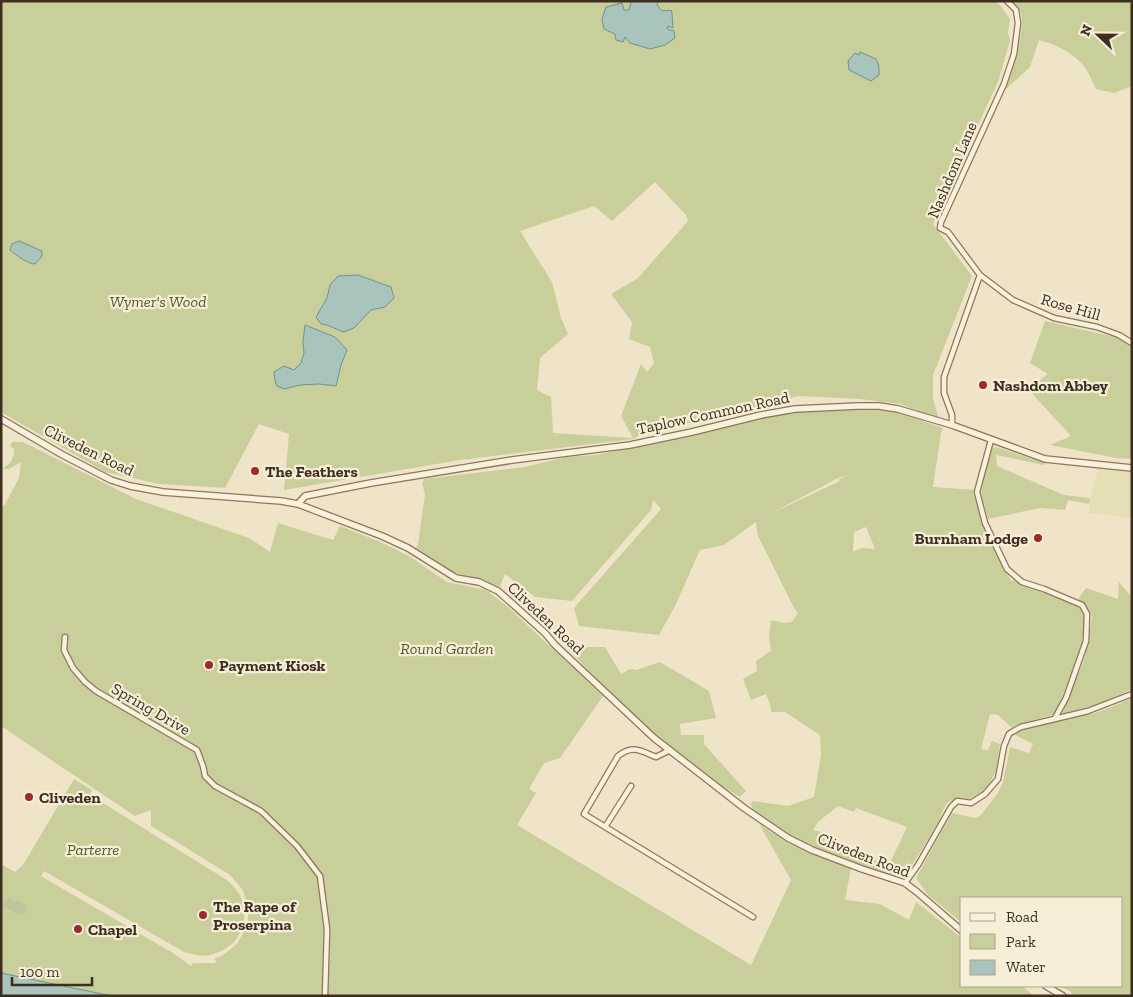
<svg xmlns="http://www.w3.org/2000/svg" width="1133" height="997" font-family="'Zilla Slab',serif">
<rect width="100%" height="100%" fill="#f0e4c8"/>
<path fill="#e6deb5" d="M 1099,467 L 1132,472 L 1132,518 L 1089,513 L 1090,498 Z"/>
<path fill="#c9cf9b" fill-rule="evenodd" d="M 1,1 L 994,1 L 1001,6 L 1010,19 L 1008,33 L 1010,41 L 998,82 L 990,99 L 933,224 L 972,276 L 933,375 L 933,399 L 939,419 L 900,404 L 860,399 L 798,396 L 738,412 L 644,433 L 633,439 L 460,460 L 284,490 L 289,434 L 259,424 L 225,488 L 159,484 L 105,472 L 1,412 ZM 655,182 L 686,215 L 688,221 L 638,278 L 611,294 L 632,322 L 629,339 L 650,347 L 654,363 L 647,372 L 641,364 L 621,416 L 633,438 L 553,433 L 551,397 L 537,390 L 540,358 L 568,334 L 561,318 L 552,282 L 520,231 L 594,206 L 612,221 Z
M 1008,1 L 1132,1 L 1132,86 L 1114,93 L 1096,89 C 1092,81 1088,70 1082,64 C 1070,51 1055,44 1039,40 L 1030,67 L 1004,91 C 1010,75 1028,26 1020,11 C 1018,8 1011,4 1008,1 Z
M 1045,321 L 1119,338 L 1132,346 L 1132,459 L 1116,458 L 1050,445 L 1071,436 L 1028,389 L 1048,374 L 1030,363 Z
M 867,409 L 897,412 L 943,428 L 941,433 L 933,487 L 975,490 L 973,493 L 1003,568 L 1011,580 L 1078,605 L 1085,615 L 1081,651 L 1056,712 L 1052,715 L 1017,725 L 1012,728 L 998,715 L 990,714 L 981,749 L 988,750 L 992,741 L 1000,744 L 996,771 L 987,789 L 969,799 L 958,798 L 948,802 L 943,810 L 939,821 L 914,862 L 909,869 L 902,875 L 892,877 L 790,837 L 752,809 L 751,804 L 753,801 L 788,806 L 814,797 L 821,755 L 820,735 L 785,712 L 771,712 L 770,704 L 766,694 L 751,700 L 743,679 L 757,671 L 756,661 L 771,651 L 769,636 L 771,620 L 784,623 L 792,622 L 798,613 L 795,610 L 758,536 L 756,522 L 724,545 L 700,550 L 675,606 L 659,635 L 579,626 L 574,608 L 661,509 L 653,500 L 651,510 L 572,601 L 535,597 L 505,574 L 499,589 L 451,571 L 416,548 L 418,544 L 425,494 L 422,484 L 424,479 L 525,467 L 566,457 L 596,455 L 704,433 L 771,415 L 803,410 ZM 851,475 L 839,479 L 840,481 L 772,513 L 838,478 ZM 866,527 L 875,549 L 862,548 L 853,552 L 854,532 ZM 838,806 L 854,812 L 856,808 L 907,827 L 889,865 L 826,845 L 825,839 L 821,832 L 813,830 L 818,822 Z
M 12,442 L 23,442 L 136,499 L 249,538 L 270,552 L 278,523 L 333,540 L 340,526 L 378,541 L 409,556 L 447,582 L 486,590 L 508,607 L 603,696 L 560,758 L 544,763 L 529,789 L 536,793 L 517,825 L 751,965 L 791,880 L 759,824 L 788,843 L 822,857 L 851,868 L 845,900 L 880,904 L 909,920 L 916,902 L 962,938 L 962,986 L 1022,986 L 1034,996 L 112,996 L 1,973 L 1,864 L 15,872 L 23,865 L 74,779 L 92,790 L 90,795 L 227,880 C 229,883 233,885 235,888 C 248,903 247,927 234,942 C 228,948 219,953 210,955 C 201,957 192,954 184,952 L 44,871 L 41,876 L 173,953 L 191,966 L 193,963 L 217,963 L 214,959 L 223,955 L 237,944 L 248,924 L 248,905 L 242,889 L 230,875 L 151,826 L 151,810 L 135,816 L 69,772 L 1,726 L 1,506 L 4,506 L 19,478 L 21,462 L 9,469 L 2,469 C 10,464 14,459 14,449 L 10,446 Z
M 996,447 L 1032,459 L 1045,462 L 1044,465 L 996,455 L 997,466 L 1064,495 L 1090,498 L 1089,504 L 1068,500 L 1065,510 L 1040,508 L 988,519 L 981,494 L 989,453 L 991,449 Z
M 1119,582 L 1132,597 L 1132,689 C 1109,700 1086,709 1062,714 L 1084,660 L 1092,618 L 1090,611 L 1078,599 L 1086,588 L 1118,599 Z
M 567,647 L 605,647 L 621,674 L 630,669 L 636,670 L 660,662 L 709,691 L 716,718 L 680,724 L 681,735 L 704,735 L 704,744 L 746,791 L 740,797 L 661,749 L 649,738 Z
M 1132,698 L 1132,996 L 1073,996 L 1070,991 L 1059,986 L 1122,986 L 1122,898 L 962,898 L 962,923 L 927,894 L 916,878 L 952,813 L 975,818 L 980,816 L 998,793 L 1003,782 L 1010,747 L 1029,753 L 1033,744 L 1013,734 C 1024,725 1057,719 1072,716 C 1079,715 1085,715 1092,714 C 1105,710 1119,704 1132,698 Z"/>
<path fill="#bfc49a" d="M 8,898 L 25,904 L 27,908 L 25,914 L 20,915 L 3,907 L 4,902 Z"/>
<path fill="#a9c4bc" stroke="#6f938a" d="M 633,1 L 658,1 L 657,5 L 662,11 L 671,10 L 672,13 L 673,28 L 668,26 L 667,29 L 674,31 L 675,38 L 665,45 L 650,49 L 630,43 L 625,37 L 623,42 L 616,40 L 615,34 L 604,29 L 602,19 L 606,7 L 622,3 L 624,10 L 629,10 L 631,2 Z
M 860,52 L 876,59 L 879,66 L 879,75 L 871,81 L 849,70 L 848,61 L 855,53 L 859,55 Z
M 19,241 L 42,251 L 42,256 L 35,264 C 28,264 16,255 10,250 L 12,244 Z
M 358,275 L 391,287 L 394,298 L 385,307 L 371,310 L 354,328 L 343,332 L 327,325 L 321,324 L 316,317 L 327,298 L 330,285 L 338,276 Z
M 305,325 L 335,337 L 347,350 L 341,365 L 336,386 L 319,384 L 300,385 L 284,389 L 277,386 L 275,381 L 274,372 L 284,366 L 294,370 L 301,363 L 304,353 L 303,342 Z
M 1,973 L 112,996 L 1,996 Z"/>
<g fill="none" stroke-linecap="round" stroke-linejoin="round">
<defs>
<path id="minor" d="M 980,275 L 1013,300 L 1054,318 L 1097,327 L 1119,335 L 1132,343
M 952,425 L 952,415 L 944,393 L 944,377 L 980,275 L 948,232 L 940,228 L 941,222 L 1004,84 L 1014,54 L 1018,23 L 1016,10 L 1007,1
M 991,440 L 977,492 L 985,523 L 1007,569 L 1022,582 L 1044,589 L 1082,605 L 1087,614 L 1086,641 L 1066,698 L 1055,718
M 65,637 L 64,650 L 73,668 L 85,682 L 96,691 L 197,750 L 203,766 L 205,776 L 215,786 L 261,811 L 297,846 L 320,876 L 327,929 L 325,996
M 670,750 L 656,757 C 641,751 633,744 618,756 L 584,814 L 753,917
M 605,827 L 631,786
M 905,883 L 918,865 L 951,807 L 957,801 L 971,803 L 985,794 L 998,779 L 1004,746 L 1009,734 L 1012,732 L 1021,727 L 1088,711 L 1132,694"/>
<path id="tertiary" d="M 1,419 L 61,454 L 111,480 L 130,486 L 163,492 L 281,501 L 298,504 L 382,536 L 408,548 L 456,578 L 479,582 L 498,591 L 545,633 L 555,645 L 654,738 L 744,808 L 788,838 L 812,850 L 862,869 L 905,883 L 917,892 L 962,931
M 298,504 L 305,496 L 371,483 L 512,460 L 630,445 L 692,432 L 761,415 L 795,409 L 858,406 L 879,406 L 898,409 L 952,425 L 1045,459 L 1132,468
M 1046,986 L 1063,996"/>
</defs>
<use href="#minor" stroke="#8d765c" stroke-width="7"/>
<use href="#tertiary" stroke="#8d765c" stroke-width="8"/>
<use href="#minor" stroke="#faf1dc" stroke-width="4.5"/>
<use href="#tertiary" stroke="#faf1dc" stroke-width="5.5"/>
</g>
<g fill="#9e2a2b" stroke="#f7eed8" stroke-width="2">
<circle cx="983" cy="385" r="5"/>
<circle cx="255" cy="471" r="5"/>
<circle cx="1038" cy="538" r="5"/>
<circle cx="209" cy="665" r="5"/>
<circle cx="29" cy="797" r="5"/>
<circle cx="203" cy="915" r="5"/>
<circle cx="78" cy="929" r="5"/>
</g>
<g text-anchor="middle" dominant-baseline="central" stroke-width="4.5" stroke-linejoin="round" paint-order="stroke">
<g font-size="16" fill="#3d2e20" stroke="#f7eed8">
<text transform="translate(952 170) rotate(-67)">Nashdom Lane</text>
<text transform="translate(1071 307) rotate(16)">Rose Hill</text>
<text transform="translate(713 413) rotate(-12)">Taplow Common Road</text>
<text transform="translate(89 450) rotate(26)">Cliveden Road</text>
<text transform="translate(546 618) rotate(43)">Cliveden Road</text>
<text transform="translate(151 709) rotate(30)">Spring Drive</text>
<text transform="translate(864 855) rotate(21)">Cliveden Road</text>
</g>
<g font-size="16" font-style="italic" fill="#4d5a26" stroke="#f7eed8">
<text x="158" y="301">Wymer's Wood</text>
<text x="447" y="648">Round Garden</text>
<text x="93" y="849">Parterre</text>
</g>
<g font-size="16" font-weight="bold" fill="#3d2e20" stroke="#f7eed8" text-anchor="start">
<text x="993" y="385">Nashdom Abbey</text>
<text x="265" y="471">The Feathers</text>
<text x="1028" y="538" text-anchor="end">Burnham Lodge</text>
<text x="219" y="665">Payment Kiosk</text>
<text x="39" y="797">Cliveden</text>
<text x="213" y="906">The Rape of<tspan x="213" dy="18">Proserpina</tspan></text>
<text x="88" y="929">Chapel</text>
</g>
</g>
<rect width="1133" height="997" fill="none" stroke="#3d2e20" stroke-width="5"/>
<rect x="960" y="897" width="162" height="90" fill="#f7eed8" stroke="#ada18e"/>
<rect x="970" y="913" width="25" height="8" fill="#faf1dc" stroke="#ada18e"/>
<text x="1006" y="922" font-size="15" fill="#3d2e20">Road</text>
<rect x="970" y="934" width="25" height="15" fill="#c9cf9b" stroke="#ada18e"/>
<text x="1006" y="947" font-size="15" fill="#3d2e20">Park</text>
<rect x="970" y="960" width="25" height="15" fill="#a9c4bc" stroke="#ada18e"/>
<text x="1006" y="972" font-size="15" fill="#3d2e20">Water</text>
<g transform="translate(1098 35) rotate(292)" stroke="#f7eed8" stroke-width="4" paint-order="stroke">
<path d="M0-4L9 19L0 12L-9 19Z" fill="#3d2e20"/>
<text y="-8" font-size="14" font-weight="bold" text-anchor="middle" fill="#3d2e20">N</text>
</g>
<path d="M12 977v8h80v-8" fill="none" stroke="#3d2e20" stroke-width="2.5"/>
<text x="20" y="977" font-size="15" fill="#3d2e20" stroke="#f7eed8" stroke-width="4" paint-order="stroke">100 m</text>
</svg>
